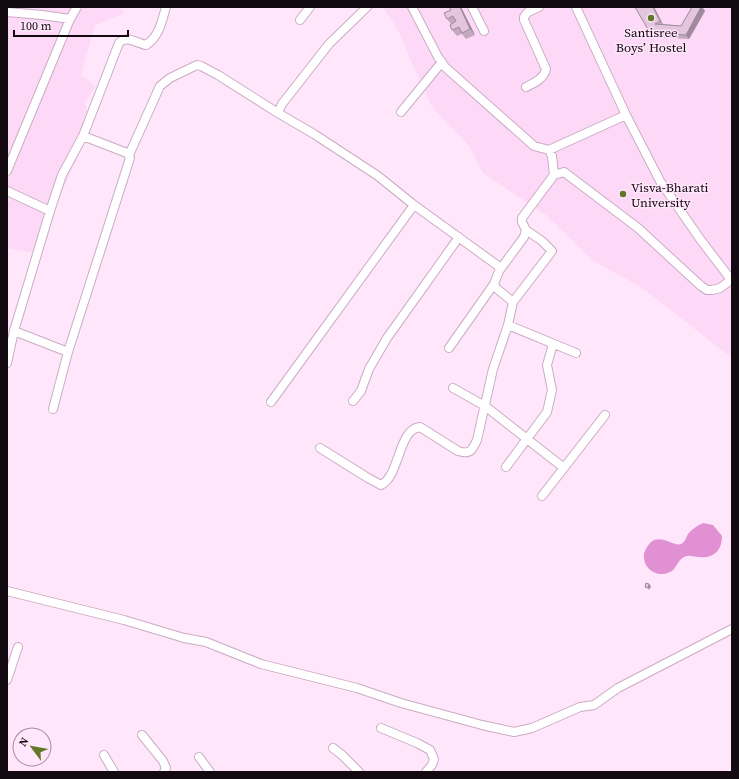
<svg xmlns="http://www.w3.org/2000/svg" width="739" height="779" font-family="'Source Serif 4',serif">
<rect width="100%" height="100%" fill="#ffe6fa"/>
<path fill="#fed8f7" d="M 7,7 L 120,7 L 124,13 L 95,25 L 81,75 L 96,86 L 85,102 L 91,129 L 33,253 L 7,248 Z
M 383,7 L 732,7 L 732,358 L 641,287 L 592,260 L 546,215 L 483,173 L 470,147 L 432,107 L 410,59 L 400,33 Z"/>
<path fill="#e190d3" d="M 703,523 L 713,525 L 722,536 C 722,551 713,559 699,557 C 694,557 691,555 687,556 C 678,558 678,566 672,571 C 659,579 643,570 644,555 C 644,551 648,545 651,542 C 662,534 673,547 681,544 C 685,542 686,538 688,534 C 692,529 697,526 703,523 Z"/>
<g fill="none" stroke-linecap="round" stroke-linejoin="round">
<defs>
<path id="minor" d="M 367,7 L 329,44 L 282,104 L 278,113 L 314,134 L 378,176 L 414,205
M 412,7 L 438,57 L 445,67 L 534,146 L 549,150 L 626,115
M 472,7 L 484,31
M 576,7 L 626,115 L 660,181 L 700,239 L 732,281
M 7,12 L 42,15 L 70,19
M 300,20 L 310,7
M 526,87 C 534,83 544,79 546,69 L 524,20 L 524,17 L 528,12 L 539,7
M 401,112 L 442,62
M 129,155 L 160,86 L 170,78 L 197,65 L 201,66 L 218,75 L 278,113
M 7,171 L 70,19 L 77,7
M 554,175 L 564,172 L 638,228 L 701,286 L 707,290 L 712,290 L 720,288 L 731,280
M 7,191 L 50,211
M 513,302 L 552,251 L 542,241 L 526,230
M 508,325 L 576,353
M 14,331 L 68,352
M 449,348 L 494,284
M 7,363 L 14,331 L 50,211 L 62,175 L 83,136 L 119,43 C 127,35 136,43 146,45 C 159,37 162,21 166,7
M 453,388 L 485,406 L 564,468
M 353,401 L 361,391 L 369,369 L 387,338 L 459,237
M 271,402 L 414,205 L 501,268
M 53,409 L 68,352 L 130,158 L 127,153 L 83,136
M 320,448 L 368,478 L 381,485 C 400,476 398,429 420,427 L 458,451 C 471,455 472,450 477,440 L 493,369 L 508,325 L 513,302 L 496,288 L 494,284 L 499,271 L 524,237 L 526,230 L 522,222 L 522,218 L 554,175 L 552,156 L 549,150
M 506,467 L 547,412 L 552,390 L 547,365 L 553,344
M 542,496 L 605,415
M 7,591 L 124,620 L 184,638 L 206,642 L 261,664 L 357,688 L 401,703 L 482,725 L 514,732 L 532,728 L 580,707 L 594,705 L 618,688 L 732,629
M 7,680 L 18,647
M 381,728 L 417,743 L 430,750 L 434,759 L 432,765 L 426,772
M 142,735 L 163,761 L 166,768 L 164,772
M 333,748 L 342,755 L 359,772
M 104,755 L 114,772
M 199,757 L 210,772"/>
</defs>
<use href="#minor" stroke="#caacc4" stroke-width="10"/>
<use href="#minor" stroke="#fff" stroke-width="8"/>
</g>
<path fill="#c3a9be" d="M 449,7 L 461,7 L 475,35 L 466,39 L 462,34 L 457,36 L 452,30 L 451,24 L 447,19 L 451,10 Z
M 654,7 L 663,24 L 681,26 L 692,7 L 702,7 L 705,11 L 689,39 L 653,37 L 650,33 Z"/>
<path fill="#9f8a9b" d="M 460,7 L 461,7 L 475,35 L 470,29 Z
M 653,7 L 654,7 L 663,25 L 660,21 Z
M 701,7 L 702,7 L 705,11 L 689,39 L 686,35 Z
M 649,584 L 651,586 L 649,590 L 648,588 Z"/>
<path fill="#e3c5dd" stroke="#9f8a9b" d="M 449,7 L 460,7 L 470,29 L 462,33 L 459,27 L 452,30 L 450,25 L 456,21 L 453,16 L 447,19 L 444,13 L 451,10 Z
M 635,7 L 653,7 L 660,21 L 655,24 L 681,26 L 692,7 L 701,7 L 686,35 L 650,33 Z
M 646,583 L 649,584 L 648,588 L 645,587 Z"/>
<g fill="#627828" stroke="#ffe6fa" stroke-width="1.5">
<circle cx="651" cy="18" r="4"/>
<circle cx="623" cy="194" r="4"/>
</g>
<g text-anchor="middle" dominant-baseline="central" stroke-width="3" stroke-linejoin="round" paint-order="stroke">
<g font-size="13" fill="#130911" stroke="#ffe6fa">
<text x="651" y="32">Santisree<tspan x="651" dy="15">Boys’ Hostel</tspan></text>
<text x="631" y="187" text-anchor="start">Visva-Bharati<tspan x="631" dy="15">University</tspan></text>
</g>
</g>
<rect width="739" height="779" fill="none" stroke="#130911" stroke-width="16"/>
<g transform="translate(32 747) rotate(302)"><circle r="19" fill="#ffe6fa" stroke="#a18e9d"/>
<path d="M0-3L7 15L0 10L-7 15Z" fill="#627828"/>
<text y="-6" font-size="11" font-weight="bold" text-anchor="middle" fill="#130911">N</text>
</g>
<path d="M14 30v6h114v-6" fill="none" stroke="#130911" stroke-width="2"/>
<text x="20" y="30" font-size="12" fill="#130911" stroke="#ffe6fa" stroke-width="3" paint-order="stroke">100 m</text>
</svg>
